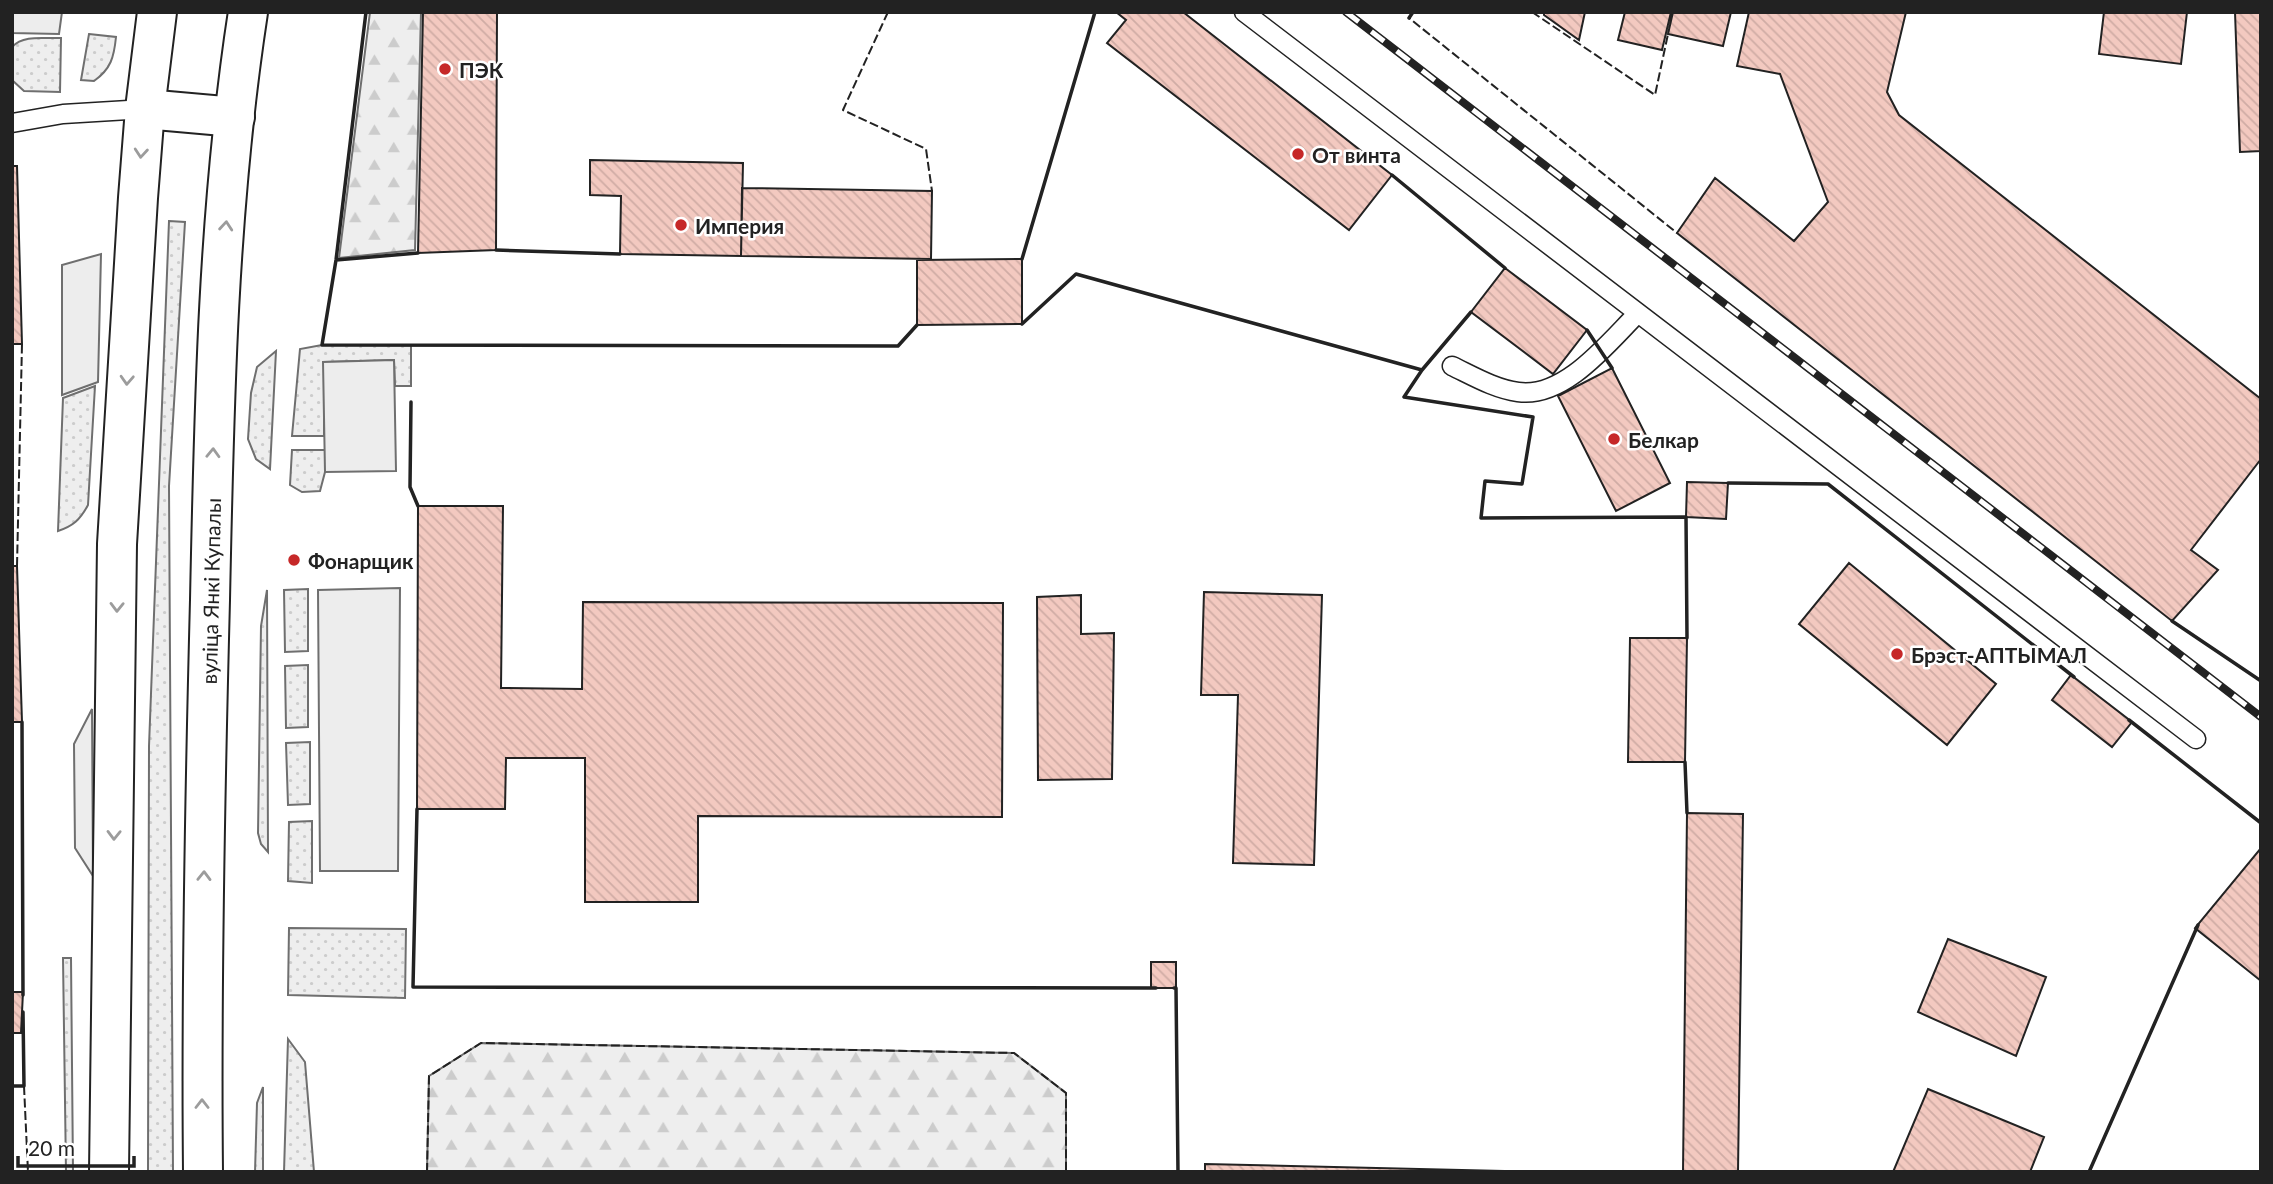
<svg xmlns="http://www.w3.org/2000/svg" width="2273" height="1184" font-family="Lato,sans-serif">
<defs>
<pattern id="grass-dots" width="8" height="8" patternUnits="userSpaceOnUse" patternTransform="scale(1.75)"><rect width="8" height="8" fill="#eee"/><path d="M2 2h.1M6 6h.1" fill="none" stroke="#ccc" stroke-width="1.8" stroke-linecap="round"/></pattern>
<pattern id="forest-firs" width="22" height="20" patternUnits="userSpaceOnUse" patternTransform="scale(1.75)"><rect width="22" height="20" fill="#eee"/><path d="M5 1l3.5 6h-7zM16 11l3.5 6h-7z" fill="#ccc"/></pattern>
<pattern id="building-back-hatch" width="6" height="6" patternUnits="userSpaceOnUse" patternTransform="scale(1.75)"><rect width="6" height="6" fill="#f3c9c0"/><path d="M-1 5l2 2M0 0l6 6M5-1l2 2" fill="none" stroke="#d0aca5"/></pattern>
</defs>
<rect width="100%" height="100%" fill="#fff"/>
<path fill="url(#grass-dots)" stroke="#6f6f6f" stroke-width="2" d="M 89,34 L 116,37 C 114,57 111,69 94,81 L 81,80 Z
M 61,38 L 60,92 L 24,91 L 12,80 L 12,47 C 24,34 45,39 61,38 Z
M 169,221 L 185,222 L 169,486 L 173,1172 L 148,1172 L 149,746 Z
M 322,345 L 411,345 L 411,386 L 395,386 L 394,360 L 324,362 L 324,436 L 292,436 L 300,349 Z
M 276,351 L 270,469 L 256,459 L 248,439 L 251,393 L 257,367 Z
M 95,386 L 88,505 C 80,520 73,526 58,531 L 63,398 Z
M 292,450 L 325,450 L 325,472 L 320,491 L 302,492 L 290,485 Z
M 308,589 L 308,651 L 285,652 L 284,590 Z
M 267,590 L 268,852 L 261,844 L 258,833 L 261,626 Z
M 308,665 L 308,727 L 286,728 L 285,666 Z
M 310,742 L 310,804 L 288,805 L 286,743 Z
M 312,821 L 312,883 L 288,881 L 289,822 Z
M 289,928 L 406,929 L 405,998 L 288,995 Z
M 63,958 L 71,958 L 73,1172 L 66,1172 Z
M 288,1039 L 305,1062 L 314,1172 L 284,1172 Z
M 263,1087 L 263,1172 L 255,1172 L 257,1103 Z"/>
<path fill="url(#forest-firs)" stroke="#6f6f6f" stroke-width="2" d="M 370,12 L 421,12 L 415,250 L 339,258 Z
M 481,1043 L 1014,1053 L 1066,1093 L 1066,1172 L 427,1172 L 429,1076 Z"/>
<path fill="#ededed" stroke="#6f6f6f" stroke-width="2" d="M 12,12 L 62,12 L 59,34 L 12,33 Z
M 101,254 L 98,382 L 62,395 L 62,265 Z
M 394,360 L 396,471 L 325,472 L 323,362 Z
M 400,588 L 398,871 L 320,871 L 318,590 Z
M 92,709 L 93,876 L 75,848 L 74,744 Z"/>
<path fill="url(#building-back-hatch)" stroke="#222" stroke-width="2" d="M 423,12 L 497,12 L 496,250 L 418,253 Z
M 1116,12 L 1183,12 L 1392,175 L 1349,230 L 1107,43 L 1126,20 Z
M 1544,12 L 1585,12 L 1579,40 L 1544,15 Z
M 1625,12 L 1671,12 L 1662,50 L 1618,40 Z
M 1673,12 L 1731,12 L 1723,46 L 1668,34 Z
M 1749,12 L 1906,12 L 1887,92 L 1899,115 L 2261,399 L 2261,459 L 2191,550 L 2218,570 L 2172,621 L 1677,233 L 1715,178 L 1794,241 L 1828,202 L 1780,74 L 1737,66 Z
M 2104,12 L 2187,12 L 2181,64 L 2099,54 Z
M 2235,12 L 2261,12 L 2261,151 L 2240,152 Z
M 590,160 L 743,163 L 741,256 L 620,254 L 621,196 L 590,195 Z
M 12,166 L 17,166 L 22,344 L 12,344 Z
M 742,188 L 932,191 L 931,259 L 741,256 Z
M 1022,259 L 1022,324 L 917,325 L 917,260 Z
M 1505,268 L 1587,330 L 1553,374 L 1471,312 Z
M 1612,368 L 1670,483 L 1616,511 L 1558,396 Z
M 1687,482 L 1728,483 L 1726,519 L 1686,517 Z
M 418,506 L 503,506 L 501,688 L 582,689 L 583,602 L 1003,603 L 1002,817 L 698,816 L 698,902 L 585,902 L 585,758 L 506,758 L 505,809 L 417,809 Z
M 1849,563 L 1996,684 L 1947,745 L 1799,624 Z
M 12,566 L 17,566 L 22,722 L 12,722 Z
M 1204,592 L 1322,595 L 1314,865 L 1233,863 L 1238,695 L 1201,695 Z
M 1081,595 L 1081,634 L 1114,633 L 1112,779 L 1038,780 L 1037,597 Z
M 1630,638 L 1687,638 L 1685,762 L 1628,762 Z
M 2071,675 L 2132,722 L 2112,747 L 2052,700 Z
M 1687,813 L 1743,814 L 1738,1172 L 1683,1172 Z
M 2261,848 L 2261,981 L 2195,928 Z
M 1948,939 L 2046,977 L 2016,1056 L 1918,1012 Z
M 1151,962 L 1176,962 L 1176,988 L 1151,988 Z
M 12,992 L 23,992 L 21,1033 L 12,1033 Z
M 1928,1089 L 2044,1137 L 2030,1172 L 1893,1172 Z
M 1205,1164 L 1543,1172 L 1205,1172 Z"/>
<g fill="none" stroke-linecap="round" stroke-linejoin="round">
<defs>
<path id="service" d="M 1244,12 L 2196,739
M 12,123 L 63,114 L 145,109
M 1452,366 C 1473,376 1495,389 1518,392 C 1564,399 1608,343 1637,314"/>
<g id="primary">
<path d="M 145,109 L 235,117"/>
<path d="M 109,1172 L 117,544 L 138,198 L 145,109 L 157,12"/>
<path id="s1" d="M 203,1172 C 201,981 205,791 210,600 C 214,404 218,207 248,12"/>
</g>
</defs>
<use href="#service" stroke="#222" stroke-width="21"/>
<use href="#primary" stroke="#222" stroke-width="42"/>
<use href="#service" stroke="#fff" stroke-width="18"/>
<use href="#primary" stroke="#fff" stroke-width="38"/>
<defs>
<path id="rail" d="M 1346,12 L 2261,717"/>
</defs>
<use href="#rail" stroke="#222" stroke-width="8"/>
<use href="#rail" stroke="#fff" stroke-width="5" stroke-dasharray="16" stroke-linecap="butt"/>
<path stroke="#222" stroke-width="2" stroke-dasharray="9 3.5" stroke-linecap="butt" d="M 888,12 L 843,110 L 926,149 L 932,191
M 1413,12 L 1409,18 L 1677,233
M 1532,12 L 1655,95 L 1668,34
M 17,566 L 22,344
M 24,1086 L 28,1172
M 427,1172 L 429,1076 L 481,1043 L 1014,1053 L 1066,1093 L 1066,1172"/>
<path stroke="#222" stroke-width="3.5" d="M 366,12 L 336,260 L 322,345 L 898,346 L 917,325
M 1409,18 L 1413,12
M 1392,175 L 1505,268
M 496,250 L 620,254
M 1022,259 L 1095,12
M 336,260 L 418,253
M 1022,324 L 1076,274 L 1422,370 L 1471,312
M 1587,330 L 1612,368
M 1422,370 L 1404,397 L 1533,417 L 1522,484 L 1485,481 L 1481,518 L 1686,517 L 1687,638
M 411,402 L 410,487 L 418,506
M 1728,483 L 1828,484 L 2074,677
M 2172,621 L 2261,681
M 2129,720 L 2261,823
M 22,722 L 23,995
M 1685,762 L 1687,813
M 417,809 L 413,987 L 1156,988
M 1174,988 L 1176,988 L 1178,1172
M 12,1086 L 24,1086 L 23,1012
M 2089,1172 L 2198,925"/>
</g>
<defs><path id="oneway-chevron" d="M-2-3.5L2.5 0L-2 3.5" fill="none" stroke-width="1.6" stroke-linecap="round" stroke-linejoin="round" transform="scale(1.75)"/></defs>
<g stroke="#9c9c9c">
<use href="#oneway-chevron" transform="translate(141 153) rotate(95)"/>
<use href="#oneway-chevron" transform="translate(226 226) rotate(-85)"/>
<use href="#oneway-chevron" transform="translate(127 380) rotate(93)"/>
<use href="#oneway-chevron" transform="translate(213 453) rotate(-88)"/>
<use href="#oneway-chevron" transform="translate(117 607) rotate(91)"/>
<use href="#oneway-chevron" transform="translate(114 835) rotate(91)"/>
<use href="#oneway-chevron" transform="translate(204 876) rotate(-89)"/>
<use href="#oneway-chevron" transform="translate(202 1104) rotate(-90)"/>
</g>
<g fill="#c62828" stroke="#fff" stroke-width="2.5">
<circle cx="445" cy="69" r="7"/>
<circle cx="1298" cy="154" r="7"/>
<circle cx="681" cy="225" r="7"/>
<circle cx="1614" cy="439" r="7"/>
<circle cx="294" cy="560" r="7"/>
<circle cx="1897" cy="654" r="7"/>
</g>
<g text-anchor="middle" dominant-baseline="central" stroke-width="5" stroke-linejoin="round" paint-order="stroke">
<g font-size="21" font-weight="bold" fill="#222" stroke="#fff" text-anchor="start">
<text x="459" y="69">ПЭК</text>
<text x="1312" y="154">От винта</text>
<text x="695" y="225">Империя</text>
<text x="1628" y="439">Белкар</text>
<text x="308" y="560">Фонарщик</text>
<text x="1911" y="654">Брэст-АПТЫМАЛ</text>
</g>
<g font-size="21" fill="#222" stroke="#fff">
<text stroke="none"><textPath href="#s1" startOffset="581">вуліца Янкі Купалы</textPath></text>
</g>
</g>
<rect width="2273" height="1184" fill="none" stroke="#222222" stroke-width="28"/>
<path d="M18 1156v10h116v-10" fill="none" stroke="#222222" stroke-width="3.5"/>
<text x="28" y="1156" font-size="21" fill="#222222" stroke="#ffffff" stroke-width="5" paint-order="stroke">20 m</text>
</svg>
